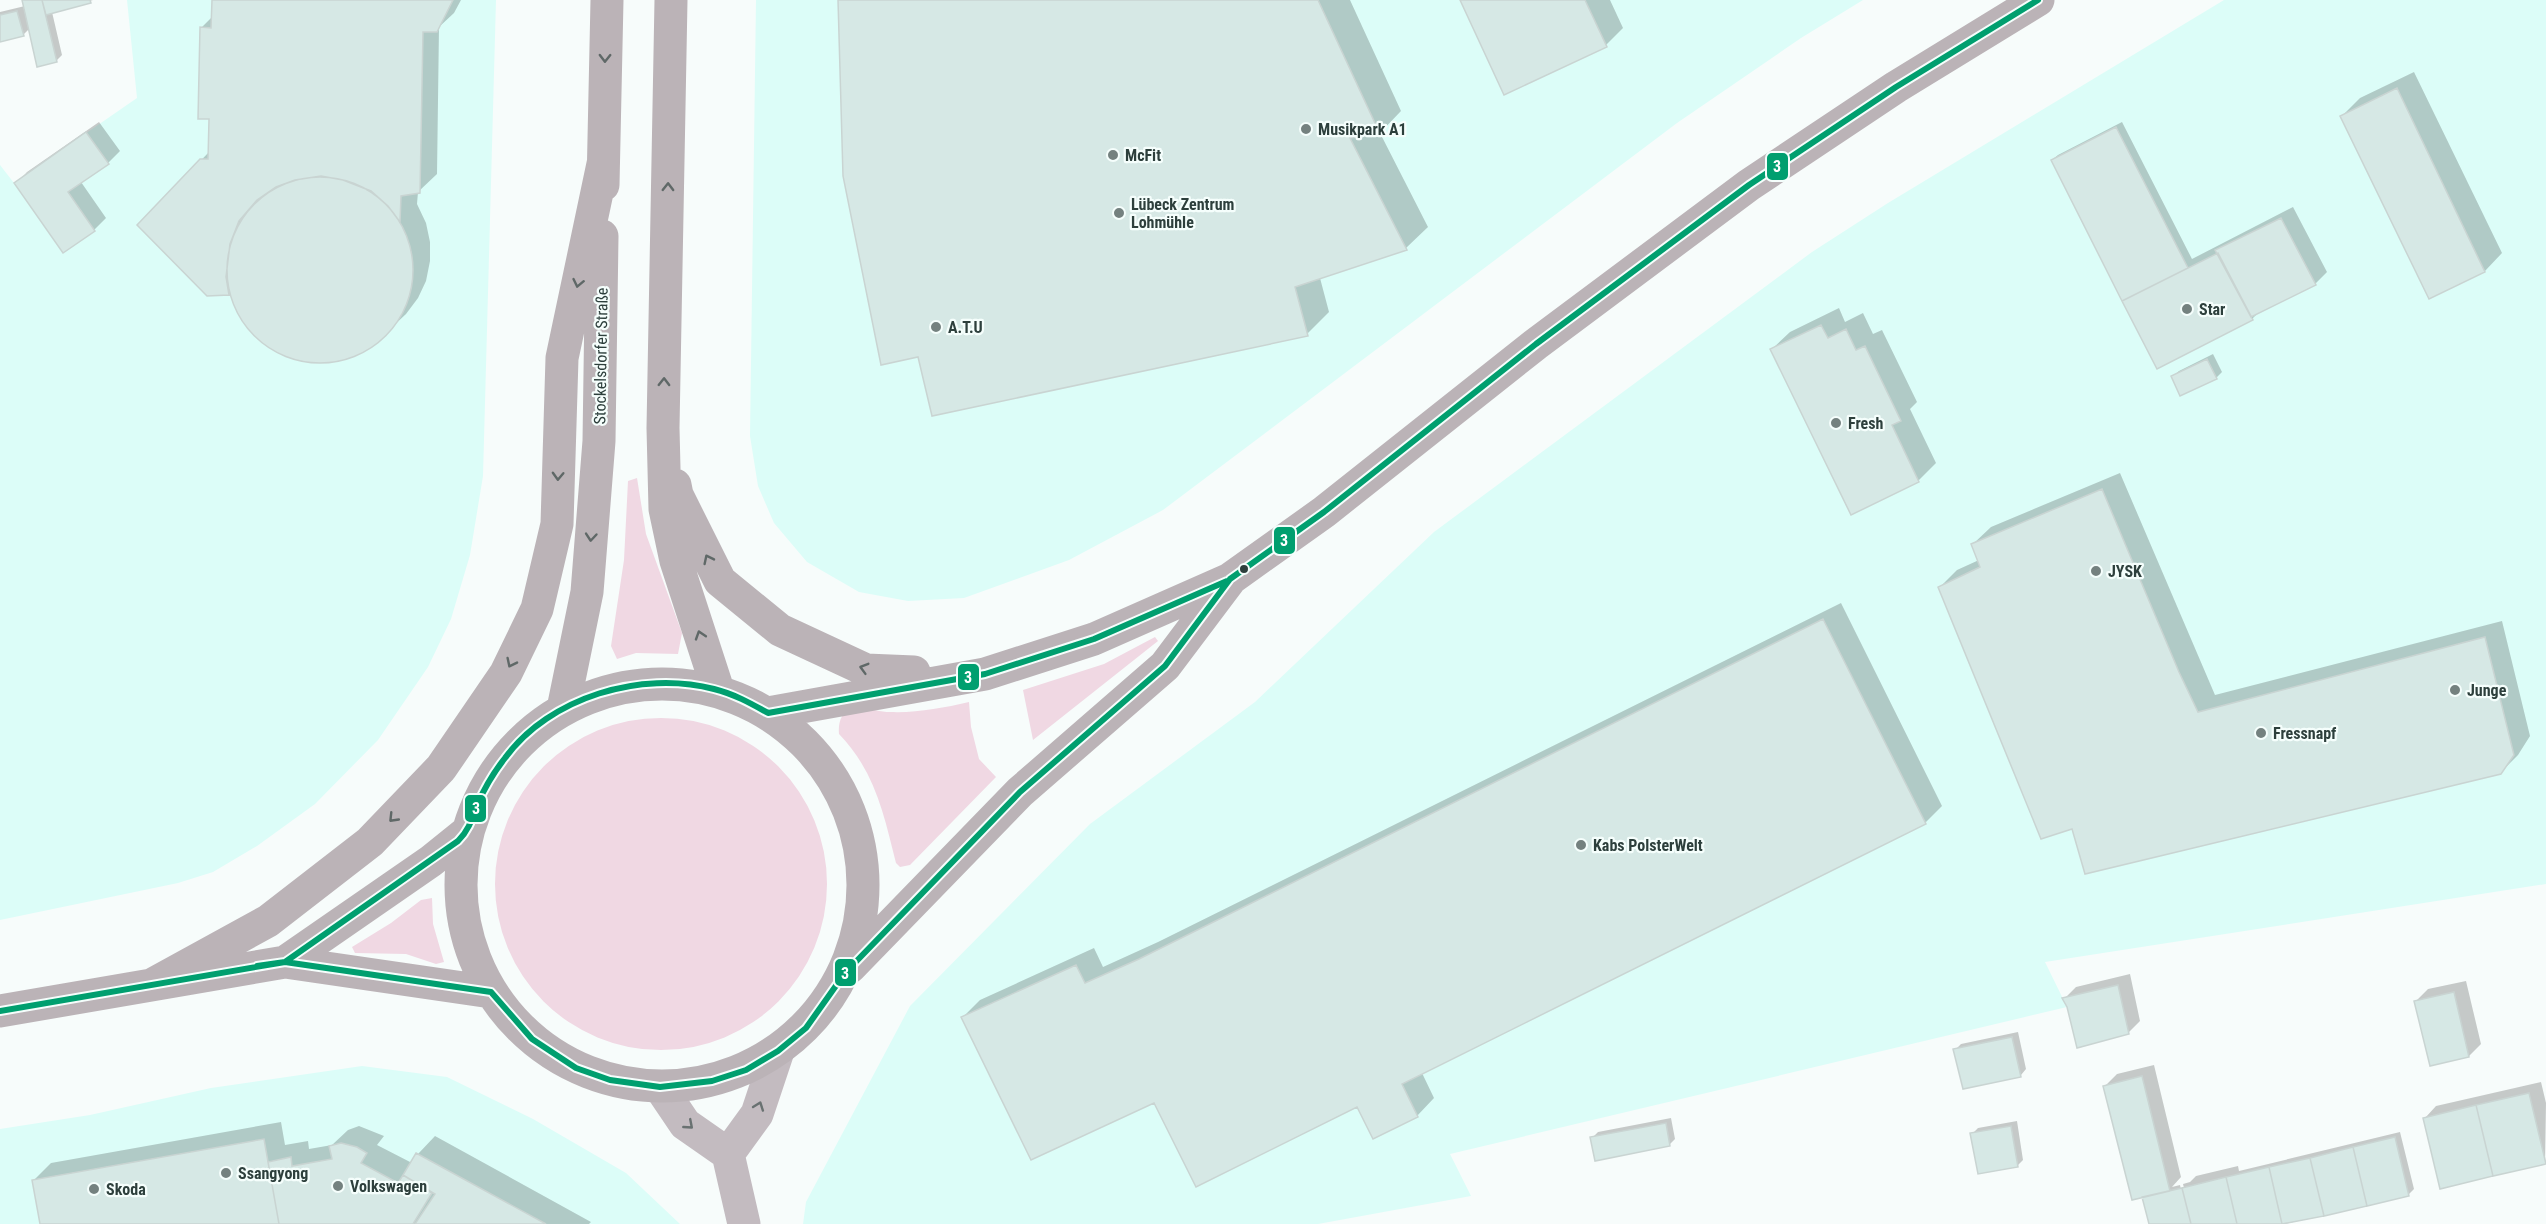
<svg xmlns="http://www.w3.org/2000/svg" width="2546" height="1224" font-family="'Roboto Condensed',sans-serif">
<rect width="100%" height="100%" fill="#f7fcfb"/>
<path fill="#dcfdf8" d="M 127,0 L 496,0 L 483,476 L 470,555 L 451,619 L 428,667 L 378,740 L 315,804 L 257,846 L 213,872 L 178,883 L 0,920 L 0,165 L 14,183 L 137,98 Z
M 756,0 L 1863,0 L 1801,38 L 1677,123 L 1163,510 L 1069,560 L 964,598 L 908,601 L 859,592 L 807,562 L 774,523 L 758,486 L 750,436 Z
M 2224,0 L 2546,0 L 2546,884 L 2045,962 L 2067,1007 L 1450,1154 L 1471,1196 L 1318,1224 L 803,1224 L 806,1202 L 910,1006 L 1090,824 L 1255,702 L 1434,532 L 1812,252 L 1888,203 Z
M 362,1066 L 447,1077 L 533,1119 L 626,1173 L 680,1224 L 0,1224 L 0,1129 L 90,1115 L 211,1088 Z"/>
<path fill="#f0d8e3" d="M 637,478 L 646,534 L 682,633 L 678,654 L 636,653 L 617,659 L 611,646 L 624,560 L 628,481 Z
M 1155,637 L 1158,641 L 1033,740 L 1023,690 L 1104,664 Z
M 969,702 L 971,727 L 979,759 L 996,777 L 910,865 L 900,867 L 896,863 C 884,815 875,771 839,734 C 838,723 841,711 853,709 C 864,706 879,712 890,712 C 917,713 943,708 969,702 Z
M495 884a166 166 0 1 1 332 0a166 166 0 1 1-332 0Z
M 432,898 L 433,924 L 444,962 L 436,964 L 406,954 L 355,953 L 352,947 L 391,923 L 421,900 Z"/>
<path fill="#0003" d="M 24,0 L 93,0 L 52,12 L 62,55 L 56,61 L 30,28 L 23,35 L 0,41 L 0,12 L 25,6 Z
M 213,0 L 461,0 L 454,13 L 439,27 L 437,174 L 418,192 L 417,204 L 426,223 L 430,242 L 430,261 L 426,281 L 418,298 L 406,314 L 373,345 L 356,355 L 337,360 L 318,362 L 298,359 L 280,353 L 263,342 L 249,329 L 238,313 L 230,294 L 208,294 L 139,225 L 209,152 L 210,118 L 201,28 L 213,16 Z
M 840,0 L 1350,0 L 1401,111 L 1380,133 L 1428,227 L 1406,248 L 1320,278 L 1329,312 L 1307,334 Z
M 1461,0 L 1610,0 L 1623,28 L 1606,45 Z
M 2414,72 L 2502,253 L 2485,271 L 2430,297 L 2342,116 L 2360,98 Z
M 99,122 L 120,151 L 108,163 L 81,182 L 106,218 L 94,230 L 16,184 L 27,172 Z
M 2122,122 L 2192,259 L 2293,207 L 2327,272 L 2315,284 L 2260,311 L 2252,319 L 2052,160 L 2058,155 Z
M 1839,308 L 1845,322 L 1863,313 L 1873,334 L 1882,330 L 1917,402 L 1910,409 L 1936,463 L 1918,481 L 1851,513 L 1772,349 L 1790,332 Z
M 2213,354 L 2222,372 L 2216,378 L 2173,376 L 2179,371 Z
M 2120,473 L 2215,695 L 2502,621 L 2530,736 L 2518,755 L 2500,773 L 2073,827 L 1940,587 L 1957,570 L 1979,560 L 1973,544 L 1991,527 Z
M 1841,603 L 1942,806 L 1925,823 L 1422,1073 L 1434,1098 L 1417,1116 L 1358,1105 L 1155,1101 L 962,1018 L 980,1000 L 1094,948 L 1103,967 L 1158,942 Z
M 2130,974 L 2140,1021 L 2128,1033 L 2064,999 L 2076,987 Z
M 2466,981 L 2481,1044 L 2469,1056 L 2416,1001 L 2428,989 Z
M 2018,1032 L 2026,1069 L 2021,1075 L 1955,1050 L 1961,1044 Z
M 2154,1065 L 2181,1177 L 2172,1187 L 2180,1185 L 2189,1224 L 2150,1224 L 2143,1196 L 2105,1086 L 2117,1074 Z
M 2541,1082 L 2546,1103 L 2545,1163 L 2425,1118 L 2436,1106 Z
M 1671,1118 L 1675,1139 L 1669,1145 L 1592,1138 L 1598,1132 Z
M 2017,1121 L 2023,1160 L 2018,1165 L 1972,1134 L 1978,1128 Z
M 281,1122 L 285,1145 L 308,1141 L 309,1149 L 332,1145 L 348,1130 L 359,1126 L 384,1136 L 377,1145 L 412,1163 L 418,1154 L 435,1136 L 591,1222 L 589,1224 L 41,1224 L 33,1181 L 51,1163 Z
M 2400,1132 L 2414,1189 L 2408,1195 L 2285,1224 L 2193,1224 L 2183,1184 L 2190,1182 L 2196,1176 L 2238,1166 L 2239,1171 Z"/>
<path fill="#d6e8e5" stroke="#c9d4d2" stroke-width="1.5" d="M 22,0 L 42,0 L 57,62 L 37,67 Z
M 42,0 L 90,0 L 91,3 L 46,15 Z
M 212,0 L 453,0 L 437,32 L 423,32 L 420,193 L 401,196 L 400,222 L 388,206 L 371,191 L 343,180 L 321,176 L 295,180 L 276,187 L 257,200 L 239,221 L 230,244 L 226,277 L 229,295 L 207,296 L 137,225 L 200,159 L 208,159 L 209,119 L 198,119 L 200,27 L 211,28 Z
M 838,0 L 1318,0 L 1380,134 L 1350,138 L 1407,250 L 1295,287 L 1308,336 L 932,416 L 918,357 L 881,365 L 843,176 Z
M 1460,0 L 1585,0 L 1607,47 L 1504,95 Z
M 17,11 L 24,36 L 0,42 L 0,15 Z
M 2397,88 L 2485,272 L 2429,299 L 2340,116 Z
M 2116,127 L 2188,268 L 2122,301 L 2051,160 Z
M 86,132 L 109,164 L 68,192 L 95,231 L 63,253 L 14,183 Z
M227 270a93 93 0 1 1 186 0a93 93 0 1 1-186 0Z
M 2281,218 L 2316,285 L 2251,317 L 2215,250 Z
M 2218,253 L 2253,320 L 2157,369 L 2122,301 Z
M 1821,325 L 1828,338 L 1846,329 L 1856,350 L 1865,346 L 1901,421 L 1892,425 L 1919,482 L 1851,515 L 1770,349 Z
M 2207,359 L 2217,379 L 2180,396 L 2171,376 Z
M 2102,489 L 2179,672 L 2198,712 L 2485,637 L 2514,755 L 2501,774 L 2085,874 L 2072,829 L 2041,839 L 1938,587 L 1980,567 L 1971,544 Z
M 1823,619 L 1926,824 L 1402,1084 L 1418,1117 L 1373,1139 L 1357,1107 L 1196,1187 L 1154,1103 L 1031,1160 L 961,1017 L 1076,965 L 1085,983 L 1139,959 Z
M 2118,985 L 2129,1034 L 2077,1048 L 2067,1007 L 2062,998 Z
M 2454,992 L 2469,1057 L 2430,1066 L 2414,1001 Z
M 2012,1037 L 2021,1077 L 1963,1089 L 1953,1049 Z
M 2142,1076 L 2170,1191 L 2132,1200 L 2103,1086 Z
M 2529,1093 L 2546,1164 L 2493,1176 L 2476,1105 Z
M 2476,1105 L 2493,1176 L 2440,1189 L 2423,1118 Z
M 1666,1123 L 1670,1146 L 1595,1161 L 1590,1137 Z
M 2011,1126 L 2018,1167 L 1978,1174 L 1970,1133 Z
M 2395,1137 L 2409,1196 L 2367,1206 L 2353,1147 Z
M 264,1139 L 279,1224 L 40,1224 L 32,1180 Z
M 341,1143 L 357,1147 L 367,1153 L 361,1163 L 398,1183 L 403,1175 L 432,1193 L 413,1224 L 279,1224 L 268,1162 L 291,1157 L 292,1166 L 332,1159 L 329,1146 Z
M 2353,1147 L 2367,1206 L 2324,1216 L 2310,1158 Z
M 416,1153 L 546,1224 L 415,1224 L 435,1194 L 403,1175 Z
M 2310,1158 L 2324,1216 L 2282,1224 L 2269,1167 Z
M 2269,1167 L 2282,1224 L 2237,1224 L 2226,1177 Z
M 2226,1177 L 2237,1224 L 2191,1224 L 2182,1188 Z
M 2182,1188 L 2191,1224 L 2149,1224 L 2142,1197 Z"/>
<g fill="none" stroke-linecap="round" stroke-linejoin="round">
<path stroke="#c3bbc0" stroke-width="33" d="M 660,1087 L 685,1124 L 728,1154 L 744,1224
M 728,1154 L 757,1114 L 778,1051"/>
<path stroke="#bbb3b7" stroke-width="33" d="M 671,0 L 663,428 L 665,509 L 676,561 L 718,690
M 603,185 L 607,0
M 675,485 L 677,495 L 720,581 L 780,630 L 866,670 L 914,672
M461 885a201 201 0 1 1 402 0a201 201 0 1 1-402 0Z
M 563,709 L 587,592 L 599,441 L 602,236
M 768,713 L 985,674 L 1094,639 L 1230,579 L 1324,512 L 1536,344 L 1749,185 L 1896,87 L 2038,0
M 285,962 L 431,861 L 467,832
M 850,967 L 1020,792 L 1165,666 L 1229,581
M 155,983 L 268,921 L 370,842 L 441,768 L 506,673 L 537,609 L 557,524 L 562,358 L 603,164
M 0,1011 L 285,962 L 491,992"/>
<defs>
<path id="bus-1" d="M 257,966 L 285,962 L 458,841 C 469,830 472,819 477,805 C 484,789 494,772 505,758 C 550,697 641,670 714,689 C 734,694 750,703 768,713 L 985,674 L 1094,639 L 1227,581
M 0,1011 L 285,962 L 491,992 L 532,1039 L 576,1068 L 610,1080 L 660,1087 L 712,1081 L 746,1070 L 778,1051 L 806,1028 L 845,973 L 1020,792 L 1165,666 L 1230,579 L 1324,512 L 1536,344 L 1749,185 L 1896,87 L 2038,0"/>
</defs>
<use href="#bus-1" stroke="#f5fefc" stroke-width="10"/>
<use href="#bus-1" stroke="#009f6f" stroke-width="6"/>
</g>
<defs><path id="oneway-chevron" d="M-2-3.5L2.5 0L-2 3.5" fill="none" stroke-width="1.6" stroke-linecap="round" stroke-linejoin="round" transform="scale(1.5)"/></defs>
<g stroke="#5f6867">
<use href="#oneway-chevron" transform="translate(605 58) rotate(91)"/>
<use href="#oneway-chevron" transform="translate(668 187) rotate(-89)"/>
<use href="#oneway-chevron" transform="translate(578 283) rotate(102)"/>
<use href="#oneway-chevron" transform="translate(664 382) rotate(-89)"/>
<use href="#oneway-chevron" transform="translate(558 476) rotate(92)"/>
<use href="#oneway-chevron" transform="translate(591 537) rotate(95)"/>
<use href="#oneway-chevron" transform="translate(708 559) rotate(-116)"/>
<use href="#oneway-chevron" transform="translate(700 635) rotate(-108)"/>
<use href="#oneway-chevron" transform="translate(511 663) rotate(116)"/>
<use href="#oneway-chevron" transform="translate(864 668) rotate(-164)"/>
<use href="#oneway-chevron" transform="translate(393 818) rotate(134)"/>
</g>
<g stroke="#697171">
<use href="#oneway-chevron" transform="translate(759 1106) rotate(-70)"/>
<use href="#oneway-chevron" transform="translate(689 1125) rotate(41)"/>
</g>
<g fill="#74817f" stroke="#f5fefc" stroke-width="2">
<circle cx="1306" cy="129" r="6"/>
<circle cx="1113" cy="155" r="6"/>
<circle cx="1119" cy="213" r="6"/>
<circle cx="2187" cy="309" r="6"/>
<circle cx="936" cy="327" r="6"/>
<circle cx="1836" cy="423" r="6"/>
<circle cx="2096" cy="571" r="6"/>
<circle cx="2455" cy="690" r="6"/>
<circle cx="2261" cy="733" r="6"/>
<circle cx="1581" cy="845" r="6"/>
<circle cx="226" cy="1173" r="6"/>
<circle cx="338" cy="1186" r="6"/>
<circle cx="94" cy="1189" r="6"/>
</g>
<circle fill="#2d3f3c" stroke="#f5fefc" stroke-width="2" cx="1244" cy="569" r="5"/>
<g text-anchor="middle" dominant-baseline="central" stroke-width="4.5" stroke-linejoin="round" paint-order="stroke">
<g font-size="16" font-weight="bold" fill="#2d3f3c" stroke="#f5fefc" text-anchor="start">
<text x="1318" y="129">Musikpark A1</text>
<text x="1125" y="155">McFit</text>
<text x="1131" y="204">Lübeck Zentrum<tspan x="1131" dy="18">Lohmühle</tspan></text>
<text x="2199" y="309">Star</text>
<text x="948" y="327">A.T.U</text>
<text x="1848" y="423">Fresh</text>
<text x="2108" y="571">JYSK</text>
<text x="2467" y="690">Junge</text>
<text x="2273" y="733">Fressnapf</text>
<text x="1593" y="845">Kabs PolsterWelt</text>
<text x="238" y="1173">Ssangyong</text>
<text x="350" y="1186">Volkswagen</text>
<text x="106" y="1189">Skoda</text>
</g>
<g font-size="16" fill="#2d3f3c" stroke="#f5fefc">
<text transform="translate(601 356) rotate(-89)">Stockelsdorfer Straße</text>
</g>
</g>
<g stroke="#f5fefc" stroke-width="2">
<rect x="1766" y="152" width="23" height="29" rx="6" fill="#009f6f"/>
<rect x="1273" y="526" width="23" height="29" rx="6" fill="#009f6f"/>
<rect x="957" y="663" width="23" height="28" rx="6" fill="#009f6f"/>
<rect x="464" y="794" width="23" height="29" rx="6" fill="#009f6f"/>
<rect x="834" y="958" width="23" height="29" rx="6" fill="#009f6f"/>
</g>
<g font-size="16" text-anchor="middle" font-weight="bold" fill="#fff">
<text x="1777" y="172">3</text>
<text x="1284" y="546">3</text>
<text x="968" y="683">3</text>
<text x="476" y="814">3</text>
<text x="845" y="979">3</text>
</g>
</svg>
